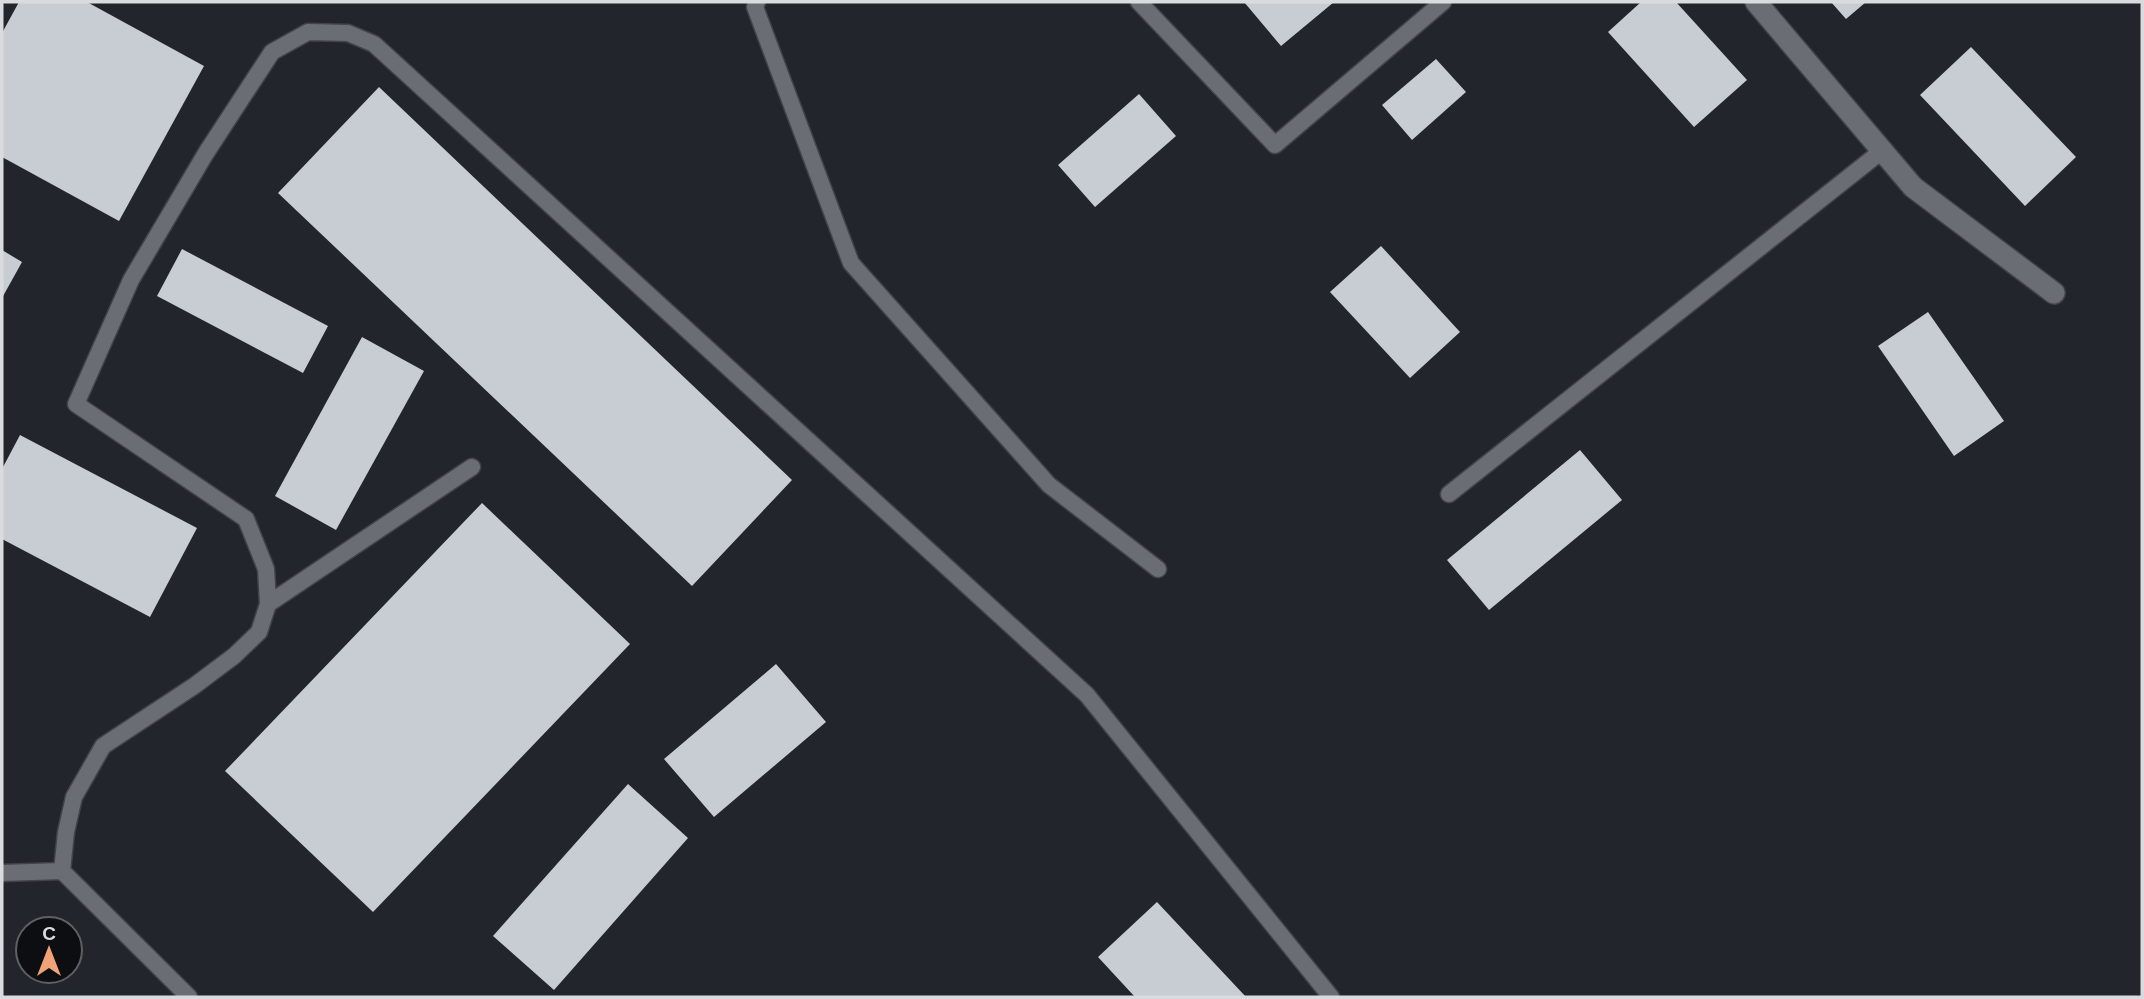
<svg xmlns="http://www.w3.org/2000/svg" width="2144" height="999" font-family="'DM Sans',sans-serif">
<rect width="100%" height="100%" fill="#22252b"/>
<path fill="#c8cdd4" d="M 19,2 L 87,2 L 204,66 L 119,221 L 2,157 L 2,33 Z
M 1244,2 L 1334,2 L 1281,46 Z
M 1641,2 L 1676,2 L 1747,80 L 1694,127 L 1608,32 Z
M 1831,2 L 1866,2 L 1846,19 Z
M 1971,47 L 2076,157 L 2025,206 L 1920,95 Z
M 1436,59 L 1466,92 L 1412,140 L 1382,105 Z
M 379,87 L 792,480 L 692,586 L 278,193 Z
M 1139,94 L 1176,136 L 1095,207 L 1058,165 Z
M 1381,246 L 1460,332 L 1410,378 L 1330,292 Z
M 182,249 L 328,326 L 303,373 L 157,296 Z
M 2,250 L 22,262 L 2,298 Z
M 1928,312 L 2004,421 L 1954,456 L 1878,346 Z
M 362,337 L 424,371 L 336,530 L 275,496 Z
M 20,435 L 197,528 L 150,617 L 2,539 L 2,469 Z
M 1580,450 L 1622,500 L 1489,610 L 1447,560 Z
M 482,503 L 630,644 L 373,912 L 225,771 Z
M 776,664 L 826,722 L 714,817 L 664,759 Z
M 628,784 L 688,838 L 554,990 L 493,936 Z
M 1157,902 L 1246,997 L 1135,997 L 1098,957 Z"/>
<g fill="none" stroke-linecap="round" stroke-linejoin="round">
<defs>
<path id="lane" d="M 757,2 L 755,7 L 851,263 L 1049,485 L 1158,569
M 1139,2 L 1275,145 L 1443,2
M 472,467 L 268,604 L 266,569 L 246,519 L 76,404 L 131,280 L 206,153 L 272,52 L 308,32 L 348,33 L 374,44 L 1087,695 L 1331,997
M 1449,494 L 1883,150
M 62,871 L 66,832 L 74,797 L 103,746 L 194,686 L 234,656 L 259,632 L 268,604
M 2,873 L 62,871 L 189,997"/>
<path id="street" d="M 1756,2 L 1913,187 L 2054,293"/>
</defs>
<use href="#lane" stroke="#414348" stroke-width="19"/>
<use href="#street" stroke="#414348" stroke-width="24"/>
<use href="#lane" stroke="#6a6e74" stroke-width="16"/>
<use href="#street" stroke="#6a6e74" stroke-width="21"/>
</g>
<rect width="2144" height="999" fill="none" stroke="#d9dbdf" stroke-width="7"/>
<g transform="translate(49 950)"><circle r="33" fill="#0d0e11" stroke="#5f6063" stroke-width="2"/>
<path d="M0-5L12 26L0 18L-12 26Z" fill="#efa377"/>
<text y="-10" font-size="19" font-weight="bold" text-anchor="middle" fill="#d9dbdf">С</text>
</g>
</svg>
